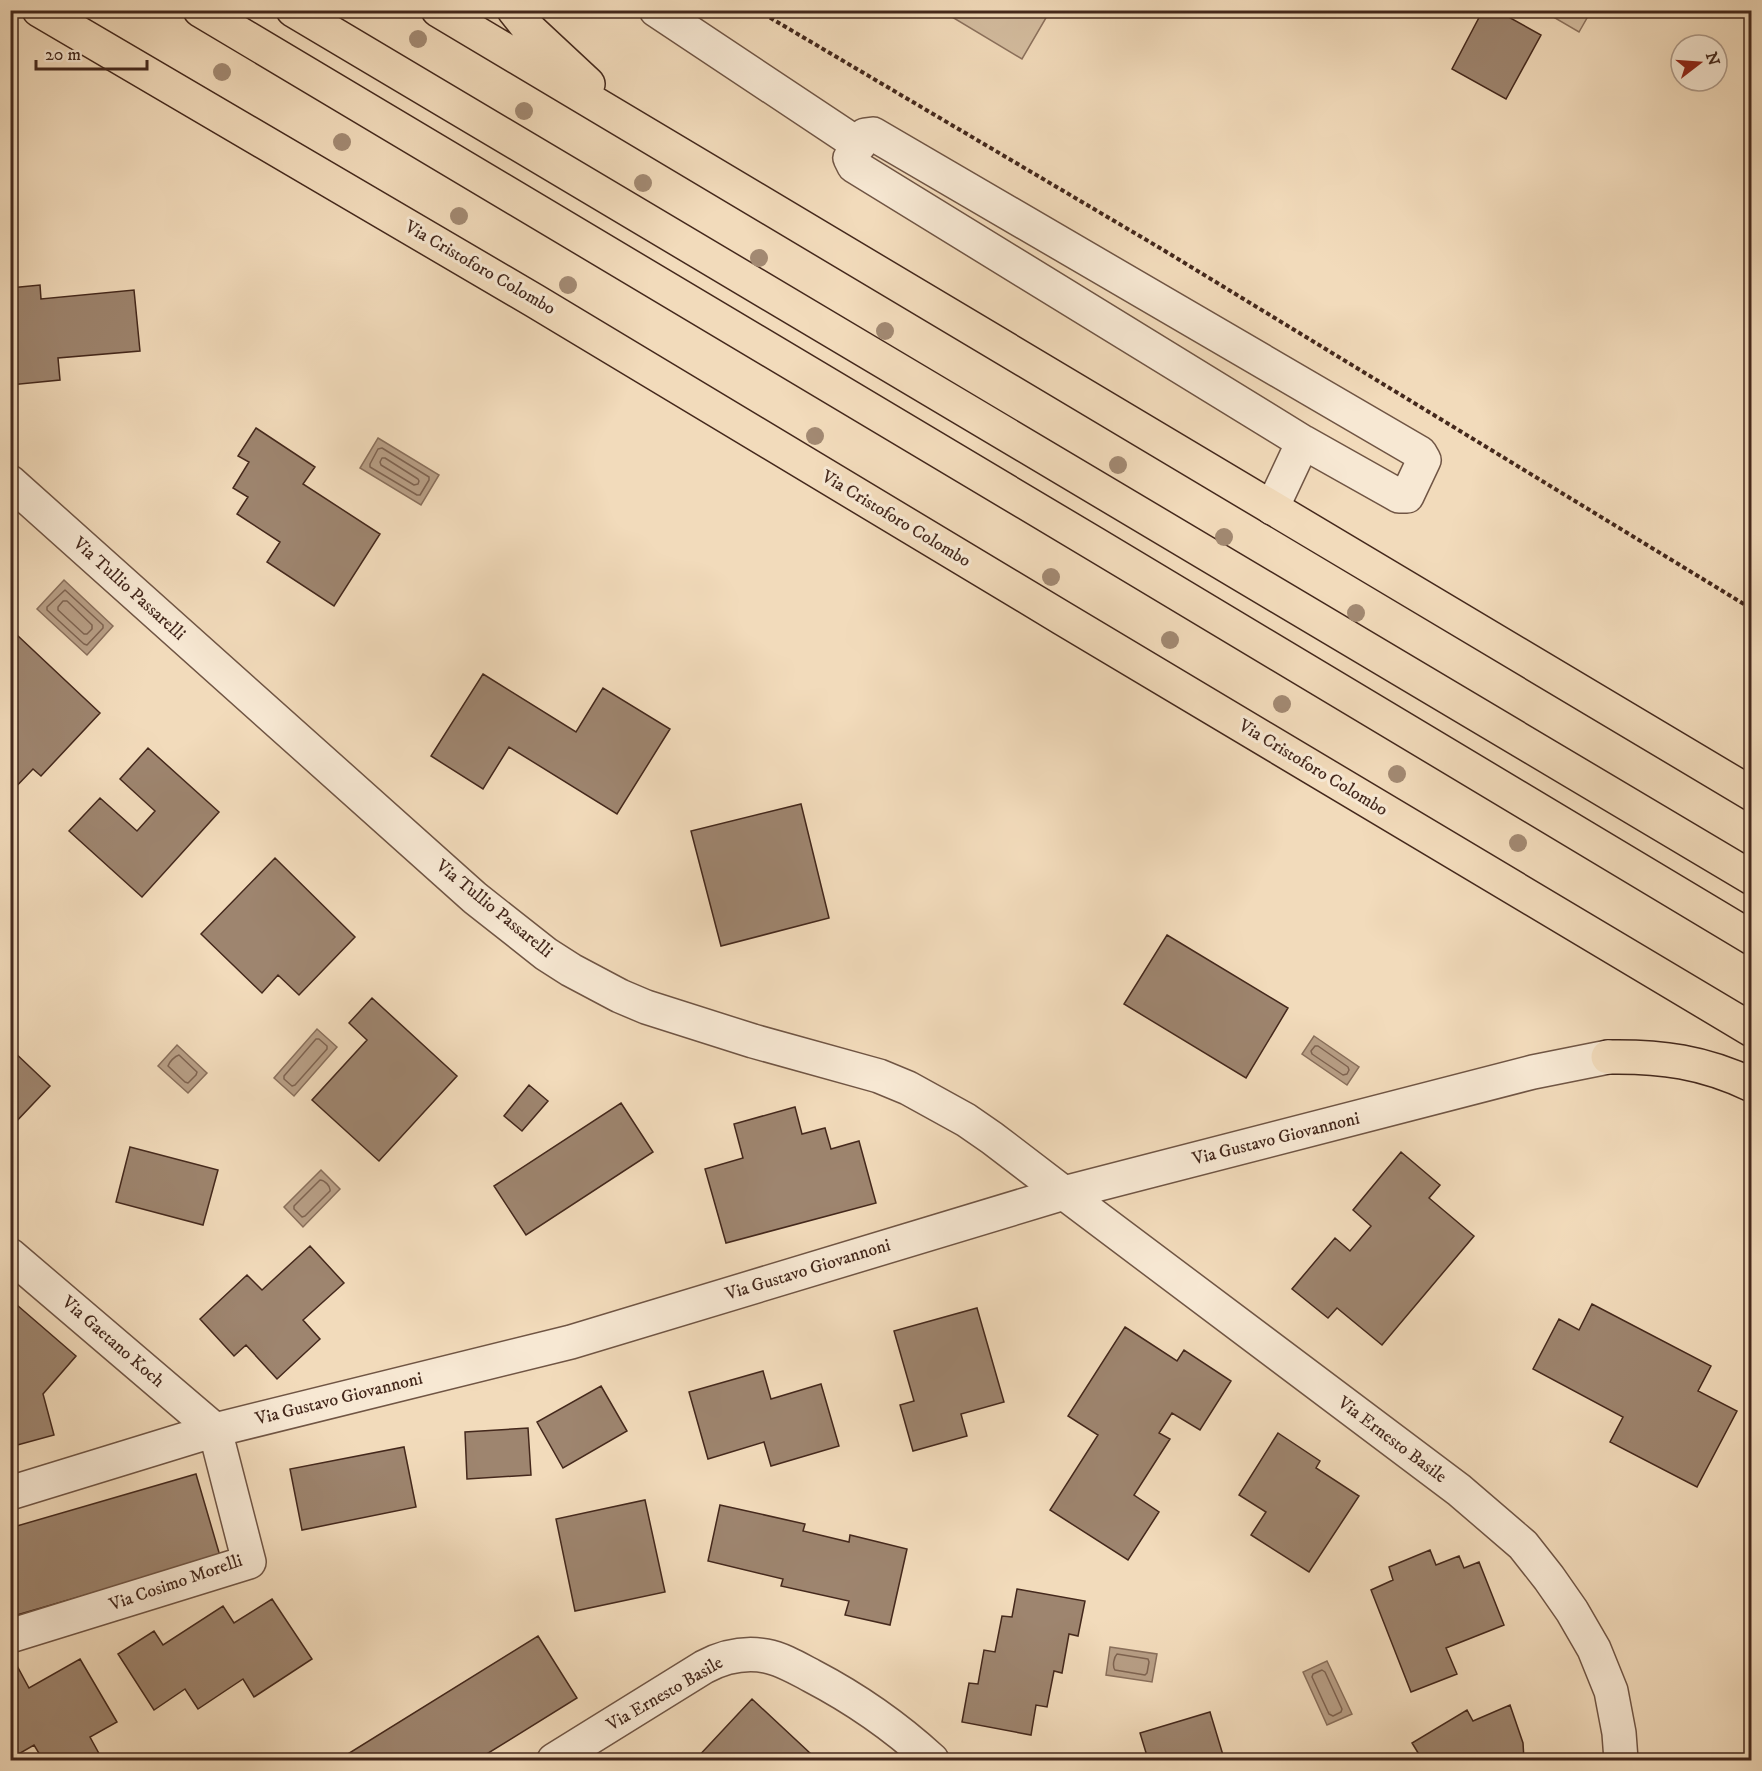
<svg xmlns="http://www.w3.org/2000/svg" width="1762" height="1771" font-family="'IM FELL DW Pica',serif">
<rect width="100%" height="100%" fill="#f2dbbb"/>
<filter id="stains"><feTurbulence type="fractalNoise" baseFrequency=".00333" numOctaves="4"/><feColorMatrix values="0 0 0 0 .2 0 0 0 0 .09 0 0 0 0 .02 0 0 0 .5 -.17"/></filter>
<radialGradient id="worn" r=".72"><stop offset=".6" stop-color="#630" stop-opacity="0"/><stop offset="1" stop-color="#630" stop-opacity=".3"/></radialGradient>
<path fill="#d4bda0" stroke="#8c725e" stroke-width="1.5" d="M 942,11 L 1050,11 L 1022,59 Z
M 1543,11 L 1591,11 L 1579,32 Z"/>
<path fill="#b79e85" stroke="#896f5b" stroke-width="1.5" d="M 378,438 L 439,475 L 421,505 L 360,468 Z
M 64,580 L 113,626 L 87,655 L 37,609 Z
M 317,1029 L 337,1047 L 294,1096 L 274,1078 Z
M 1314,1036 L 1359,1067 L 1347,1085 L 1302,1054 Z
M 177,1045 L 207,1073 L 188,1093 L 158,1066 Z
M 321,1170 L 340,1189 L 303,1227 L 284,1207 Z
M 1110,1647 L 1157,1654 L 1152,1682 L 1106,1675 Z
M 1327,1661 L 1352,1714 L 1327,1725 L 1303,1672 Z"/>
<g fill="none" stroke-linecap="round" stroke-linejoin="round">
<path stroke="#7e6350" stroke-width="1.5" d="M 382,448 L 429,477 L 429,480 L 420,495 L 417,495 L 370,467 L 370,464 L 378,449 Z
M 382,458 L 385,458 L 418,479 L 419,481 L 418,484 L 414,485 L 381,465 L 380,462 Z
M 65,590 L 103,625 L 103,628 L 87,645 L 84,644 L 47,610 L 47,607 Z
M 63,601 L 67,601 L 92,625 L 92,629 L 87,634 L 84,634 L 58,610 L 58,607 Z
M 316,1039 L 319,1039 L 327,1046 L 327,1049 L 295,1085 L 292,1086 L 284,1079 L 284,1076 Z
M 1315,1046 L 1318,1046 L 1348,1067 L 1349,1070 L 1347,1074 L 1343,1075 L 1312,1054 L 1311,1051 Z
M 179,1055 L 197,1072 L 196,1075 L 188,1083 L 185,1082 L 168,1066 C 169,1062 175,1056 179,1055 Z
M 320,1180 C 324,1180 331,1186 330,1191 L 305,1216 L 302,1217 L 294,1209 L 294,1206 Z
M 1117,1654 L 1148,1659 L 1149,1662 L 1147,1673 L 1145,1675 L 1115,1670 C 1112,1666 1114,1657 1117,1654 Z
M 1322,1670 L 1325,1672 L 1342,1709 L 1341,1712 L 1333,1716 L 1329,1714 L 1312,1677 L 1313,1674 Z"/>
</g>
<path fill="#9e856f" stroke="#44281c" stroke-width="1.5" d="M 1483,10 L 1496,10 L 1541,35 L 1506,99 L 1452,69 Z
M 40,285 L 41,299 L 134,290 L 140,351 L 58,358 L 60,380 L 10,385 L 10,288 Z
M 256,428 L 315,467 L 303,484 L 380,534 L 334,606 L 267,562 L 280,542 L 237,514 L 248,497 L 233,488 L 249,462 L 238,456 Z
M 17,635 L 100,713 L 41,776 L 33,769 L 10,793 L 10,642 Z
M 483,674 L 576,732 L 603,688 L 670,729 L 617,814 L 509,747 L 483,789 L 431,756 Z
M 148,748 L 219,812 L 142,897 L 69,831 L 100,798 L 137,831 L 155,811 L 120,779 Z
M 801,804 L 829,918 L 721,946 L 691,831 Z
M 275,858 L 355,937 L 299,995 L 278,975 L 262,993 L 201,934 Z
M 1167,935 L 1288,1008 L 1246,1078 L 1124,1004 Z
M 372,998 L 457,1076 L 379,1161 L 312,1100 L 367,1040 L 349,1023 Z
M 11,1049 L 50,1086 L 10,1128 L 10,1050 Z
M 529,1085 L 548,1101 L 522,1131 L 504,1116 Z
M 621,1103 L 653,1152 L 526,1235 L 494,1186 Z
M 795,1107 L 802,1134 L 825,1128 L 831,1149 L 859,1141 L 876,1203 L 726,1243 L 705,1169 L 743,1158 L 734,1124 Z
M 130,1147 L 218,1170 L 203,1225 L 116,1202 Z
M 1401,1152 L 1440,1185 L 1429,1198 L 1474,1236 L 1382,1345 L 1337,1308 L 1328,1318 L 1292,1289 L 1335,1238 L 1350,1251 L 1371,1226 L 1353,1210 Z
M 310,1246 L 344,1283 L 303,1320 L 320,1339 L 277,1379 L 246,1345 L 234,1356 L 200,1319 L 247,1275 L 262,1290 Z
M 10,1299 L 76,1356 L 43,1394 L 54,1435 L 10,1447 Z
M 1592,1304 L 1711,1366 L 1698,1391 L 1737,1411 L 1697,1487 L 1610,1442 L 1623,1417 L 1533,1369 L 1559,1319 L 1579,1330 Z
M 977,1308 L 1004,1402 L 961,1414 L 967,1436 L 913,1451 L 900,1405 L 914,1401 L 894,1331 Z
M 1125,1327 L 1177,1361 L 1184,1350 L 1231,1381 L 1200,1430 L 1172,1413 L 1159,1433 L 1170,1439 L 1134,1495 L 1159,1512 L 1128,1560 L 1050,1510 L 1098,1435 L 1068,1416 Z
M 763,1371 L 771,1399 L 821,1384 L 839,1446 L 771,1466 L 764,1442 L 708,1459 L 689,1392 Z
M 601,1386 L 627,1431 L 563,1468 L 537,1422 Z
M 528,1428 L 531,1475 L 467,1479 L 465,1432 Z
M 1278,1433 L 1320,1461 L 1316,1468 L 1359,1496 L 1309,1572 L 1251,1535 L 1266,1512 L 1239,1495 Z
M 404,1447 L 416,1507 L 302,1530 L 290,1469 Z
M 196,1474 L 220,1556 L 10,1617 L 10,1528 Z
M 645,1500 L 665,1592 L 575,1611 L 556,1519 Z
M 720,1505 L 805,1524 L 803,1531 L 849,1542 L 850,1535 L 907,1549 L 890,1625 L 845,1615 L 849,1601 L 781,1586 L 783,1579 L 708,1561 Z
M 1430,1550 L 1436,1565 L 1459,1556 L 1464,1568 L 1479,1562 L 1504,1625 L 1446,1648 L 1457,1674 L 1411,1692 L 1371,1590 L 1393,1580 L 1389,1567 Z
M 1017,1589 L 1085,1601 L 1078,1636 L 1069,1634 L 1062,1673 L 1054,1671 L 1047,1707 L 1036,1705 L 1031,1735 L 962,1722 L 969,1683 L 978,1684 L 984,1650 L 995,1652 L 1002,1616 L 1012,1617 Z
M 272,1599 L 312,1659 L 254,1697 L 243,1679 L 198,1709 L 185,1689 L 154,1710 L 118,1654 L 154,1631 L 163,1645 L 223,1606 L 234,1623 Z
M 538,1636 L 577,1698 L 477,1760 L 338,1760 Z
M 80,1659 L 117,1722 L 90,1737 L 102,1759 L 43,1760 L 34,1745 L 10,1759 L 10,1667 L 16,1664 L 29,1688 Z
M 752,1699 L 811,1754 L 805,1760 L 695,1760 Z
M 1510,1705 L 1523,1743 L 1524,1760 L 1410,1760 L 1420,1756 L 1412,1743 L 1467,1710 L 1473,1721 Z
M 1210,1712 L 1223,1755 L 1205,1760 L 1130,1760 L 1147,1756 L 1140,1733 Z"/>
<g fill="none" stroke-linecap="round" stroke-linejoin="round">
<defs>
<path id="minor" d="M 656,10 L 859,145
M 873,134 L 1420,453 L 1424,460 L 1407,496 L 1399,496 L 1303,442 L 854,166 L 850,158 L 865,135 Z
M 10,482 L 475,898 L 546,954 L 571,970 L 620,996 L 646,1007 L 753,1041 L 879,1076 L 908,1088 L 966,1120 L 992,1138 L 1064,1193 L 1459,1490 L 1523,1545 L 1549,1578 L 1572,1611 L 1594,1649 L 1611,1691 L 1619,1733 L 1621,1760
M 1272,508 L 1303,442
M 10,1255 L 215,1430
M 10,1493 L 215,1430 L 571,1342 L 1064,1193 L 1533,1072 L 1608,1057
M 10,1636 L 249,1562 L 215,1430
M 554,1760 L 704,1667 C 723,1657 744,1652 766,1656 C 782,1659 797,1668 812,1676 C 856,1699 896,1727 932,1760"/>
<path id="major" d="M 39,10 L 535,301 L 1062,618 L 1752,1030
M 438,10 L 1752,794
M 514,10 L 529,29 L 588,84
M 1608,1057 C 1661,1056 1704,1062 1752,1085"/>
<path id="highway" d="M 200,10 L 1095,544 L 1752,938
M 293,10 L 1752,878"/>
</defs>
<use href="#minor" stroke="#705544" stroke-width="36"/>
<use href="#major" stroke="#44281c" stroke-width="36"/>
<use href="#highway" stroke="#44281c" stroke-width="36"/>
<path stroke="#44281c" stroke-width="4" stroke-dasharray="4.5 3" stroke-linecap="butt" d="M 757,10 L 1160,248 L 1752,609"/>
<use href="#minor" stroke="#f7e8d3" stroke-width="33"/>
<use href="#major" stroke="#f2dbbb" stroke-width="33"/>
<use href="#highway" stroke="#f2dbbb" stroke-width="33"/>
</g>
<g fill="#a28972">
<circle cx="418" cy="39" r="9"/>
<circle cx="222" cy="72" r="9"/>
<circle cx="524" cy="111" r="9"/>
<circle cx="342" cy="142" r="9"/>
<circle cx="643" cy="183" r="9"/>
<circle cx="459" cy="216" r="9"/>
<circle cx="759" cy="258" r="9"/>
<circle cx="568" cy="285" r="9"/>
<circle cx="885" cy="331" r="9"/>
<circle cx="815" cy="436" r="9"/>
<circle cx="1118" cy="465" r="9"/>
<circle cx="1224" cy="537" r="9"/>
<circle cx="1051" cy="577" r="9"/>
<circle cx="1356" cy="613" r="9"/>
<circle cx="1170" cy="640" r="9"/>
<circle cx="1282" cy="704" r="9"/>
<circle cx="1397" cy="774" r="9"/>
<circle cx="1518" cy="843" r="9"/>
</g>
<g text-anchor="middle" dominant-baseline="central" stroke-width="6" stroke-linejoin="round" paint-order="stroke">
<g font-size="18" fill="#44281c" stroke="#f7e8d3">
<text transform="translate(480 268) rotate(30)">Via Cristoforo Colombo</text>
<text transform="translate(896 519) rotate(31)">Via Cristoforo Colombo</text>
<text transform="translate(129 589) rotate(42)">Via Tullio Passarelli</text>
<text transform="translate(1313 768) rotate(31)">Via Cristoforo Colombo</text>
<text transform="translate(494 909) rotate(39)">Via Tullio Passarelli</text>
<text transform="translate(1276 1139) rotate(-14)">Via Gustavo Giovannoni</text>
<text transform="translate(808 1270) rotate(-17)">Via Gustavo Giovannoni</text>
<text transform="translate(113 1342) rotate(41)">Via Gaetano Koch</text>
<text transform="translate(339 1399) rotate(-14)">Via Gustavo Giovannoni</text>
<text transform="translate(1392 1440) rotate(37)">Via Ernesto Basile</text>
<text transform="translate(176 1583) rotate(-19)">Via Cosimo Morelli</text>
<text transform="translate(665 1694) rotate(-30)">Via Ernesto Basile</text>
</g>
</g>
<rect width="1762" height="1771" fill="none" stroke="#f2dbbb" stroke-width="36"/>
<rect x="12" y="12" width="1738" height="1747" fill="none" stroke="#44281c" stroke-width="3"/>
<rect x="18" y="18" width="1726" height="1735" fill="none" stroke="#44281c" stroke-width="1.5"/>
<g transform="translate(1699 63) rotate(73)"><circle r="28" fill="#f7e8d3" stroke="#af9b8a" stroke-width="1.5"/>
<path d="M0-4.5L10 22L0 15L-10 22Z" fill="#8f2418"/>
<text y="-9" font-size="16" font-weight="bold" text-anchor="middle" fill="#44281c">N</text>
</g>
<path d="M36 60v9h111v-9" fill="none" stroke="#44281c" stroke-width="3"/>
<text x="45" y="60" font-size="18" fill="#44281c" stroke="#f7e8d3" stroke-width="4.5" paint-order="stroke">20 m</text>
<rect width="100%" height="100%" filter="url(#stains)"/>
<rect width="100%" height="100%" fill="url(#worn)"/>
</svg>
